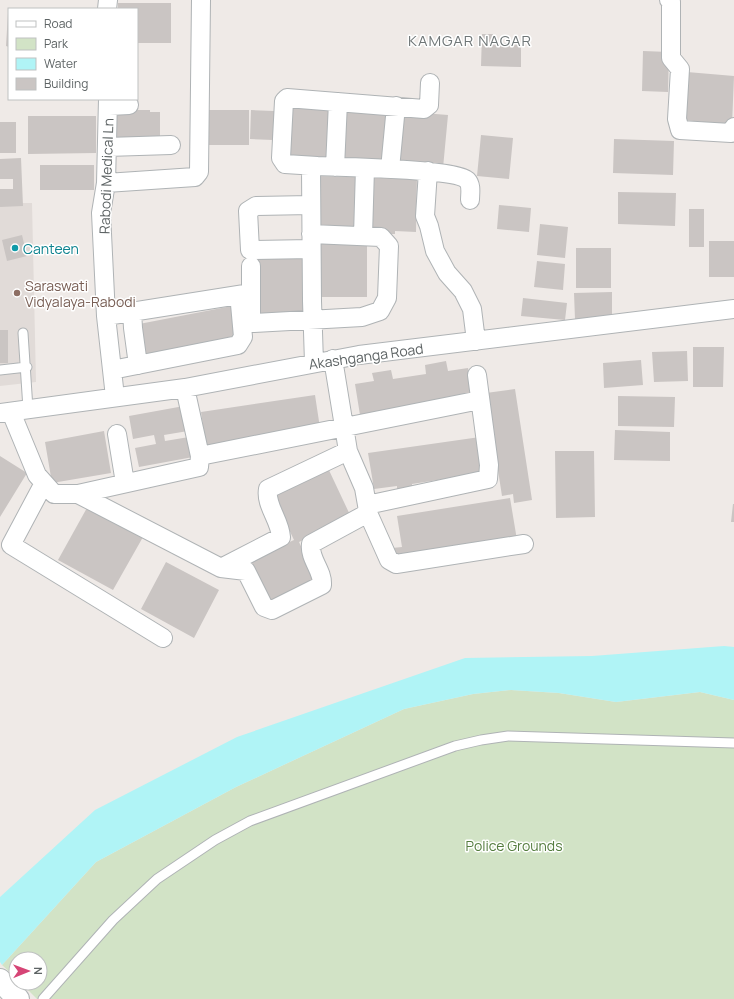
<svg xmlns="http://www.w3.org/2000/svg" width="734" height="999" font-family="Manrope,sans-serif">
<rect width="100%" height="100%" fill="#efeae7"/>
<path fill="#e1dbd8" d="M 0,203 L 32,203 L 36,382 L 0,386 Z"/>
<path fill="#d2e3c6" d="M 511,690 L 559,693 L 616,702 L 700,692 L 734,700 L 734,999 L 37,999 L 21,983 L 40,983 L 40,959 L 16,959 L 16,978 L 2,965 L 96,862 L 236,787 L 404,709 L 473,694 Z"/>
<path fill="#b0f4f6" d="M 724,646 L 734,647 L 734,700 L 700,692 L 616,702 L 559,693 L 511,690 L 473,694 L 404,709 L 236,787 L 96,862 L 2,965 L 0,962 L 0,897 L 95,810 L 237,737 L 465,658 L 592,656 Z"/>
<path fill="#cac5c3" d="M 118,3 L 171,3 L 171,43 L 137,43 L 137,9 L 118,9 Z
M 8,13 L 9,13 L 9,47 L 6,46 Z
M 482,34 L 493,34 L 493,43 L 521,43 L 521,67 L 481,66 Z
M 643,51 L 669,52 L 668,92 L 642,91 Z
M 687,72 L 734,76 L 732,125 L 684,120 Z
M 287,103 L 333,107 L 331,162 L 285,160 Z
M 343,105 L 391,109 L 387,159 L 341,160 Z
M 111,110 L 150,110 L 150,112 L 160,112 L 160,144 L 112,144 Z
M 203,110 L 249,110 L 249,145 L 203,145 Z
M 251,110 L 274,111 L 273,140 L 250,139 Z
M 398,111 L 448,115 L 443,168 L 394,163 Z
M 28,116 L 96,116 L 96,153 L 28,154 Z
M 0,122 L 16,122 L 16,153 L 0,153 Z
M 481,135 L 513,138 L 509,179 L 477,176 Z
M 614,139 L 674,141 L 673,175 L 613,173 Z
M 21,158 L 23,206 L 0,207 L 0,189 L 13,189 L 13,179 L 0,179 L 0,159 Z
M 40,165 L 94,165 L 94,190 L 40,190 Z
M 366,173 L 417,174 L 416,232 L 395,231 L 395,234 L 381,234 L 366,229 Z
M 315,176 L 362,177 L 361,232 L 314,232 Z
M 618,192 L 676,193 L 675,226 L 618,224 Z
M 499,205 L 531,208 L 529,232 L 497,229 Z
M 689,209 L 704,209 L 704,247 L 689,247 Z
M 540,224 L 568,227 L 565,258 L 537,255 Z
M 22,235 L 27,256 L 7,261 L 2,240 Z
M 316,240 L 367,240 L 367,297 L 316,297 Z
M 709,241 L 734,241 L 734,277 L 709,277 Z
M 576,248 L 611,248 L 611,288 L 576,288 Z
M 257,253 L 308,254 L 307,318 L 256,318 Z
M 537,261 L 565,264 L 563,290 L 534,287 Z
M 612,292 L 612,318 L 575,319 L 574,293 Z
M 523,298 L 567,303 L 565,320 L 521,316 Z
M 232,306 L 238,341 L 137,355 L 134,325 Z
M 0,330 L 8,330 L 8,363 L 0,363 Z
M 693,347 L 724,347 L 723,387 L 693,387 Z
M 687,351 L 688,381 L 654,382 L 652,352 Z
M 641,360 L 643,385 L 604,388 L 603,363 Z
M 446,361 L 448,371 L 468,368 L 473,398 L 360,415 L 355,384 L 374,381 L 372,373 L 391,370 L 393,379 L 426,374 L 425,365 Z
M 515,389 L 532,500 L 514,503 L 513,494 L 502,496 L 486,393 Z
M 315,395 L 320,428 L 206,446 L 201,412 Z
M 618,396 L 675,397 L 674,427 L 618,426 Z
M 184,406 L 188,431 L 164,435 L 165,441 L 189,437 L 193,457 L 139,467 L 135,448 L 156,444 L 154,435 L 133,439 L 129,416 Z
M 615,430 L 670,432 L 670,461 L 614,460 Z
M 104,431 L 111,473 L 52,483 L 45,442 Z
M 480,437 L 485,473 L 445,486 L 444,479 L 412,484 L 412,489 L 397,491 L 397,486 L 374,489 L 368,453 Z
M 555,451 L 594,451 L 595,517 L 556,518 Z
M 0,456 L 27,473 L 0,517 Z
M 327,466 L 351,517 L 299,542 L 318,583 L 270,605 L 249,560 L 294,540 L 272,493 Z
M 510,498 L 517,540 L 394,559 L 392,548 L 402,547 L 397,516 Z
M 733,504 L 734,504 L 734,522 L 731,522 Z
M 88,506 L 143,537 L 113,590 L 58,560 Z
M 166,562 L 219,590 L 194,638 L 141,609 Z"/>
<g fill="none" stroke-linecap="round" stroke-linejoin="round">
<defs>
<path id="service" d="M 23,333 L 28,409
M 0,370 L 27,367
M 43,999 L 113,920 L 157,879 L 215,840 L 250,821 L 455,746 L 481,740 L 508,736 L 734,743"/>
<path id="minor" d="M 669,0 L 671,2 L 671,58 L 680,69 L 677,119 L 680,130 L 731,133 L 734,127
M 107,9 L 108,0
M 108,99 L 106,183 L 101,213 L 106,316 L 115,397
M 109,106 L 129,105
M 107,147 L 171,145
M 317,166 L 285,164 L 281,158 L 284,101 L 287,98 L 424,109 L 429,105 L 430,83
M 335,167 L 338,102
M 390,169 L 396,106
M 428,171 L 425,216 L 429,226 L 435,251 L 447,273 L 463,291 L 472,309 L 476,341
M 106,183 L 195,177 L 199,172 L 201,0
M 363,236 L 365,168
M 311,249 L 250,250 L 248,211 L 256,206 L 311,205
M 251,266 L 251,319 L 254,323 L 362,317 L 380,311 L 387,298 L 389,246 L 381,237 L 311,234
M 132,311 L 133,328 L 138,365
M 106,316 L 251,293
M 333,359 L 348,451 L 364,488 L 367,505 L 488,479 L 489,465 L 477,375
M 314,363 L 312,301 L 311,170 L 317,166 C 340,167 456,169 467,180 C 472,185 470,194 470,200
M 112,370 L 238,345 L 243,337 L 240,304
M 185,388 L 200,456
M 11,412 L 37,475 L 54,494 L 78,494 L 199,467 L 200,456 L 480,400
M 0,413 L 185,388 L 359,355 L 734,309
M 117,434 L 125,483
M 44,483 L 11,545 L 163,638
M 78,494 L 221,568 L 246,571 L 264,607 L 272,610 L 322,585 C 323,570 309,559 311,544 L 368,513
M 367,505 L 368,513 L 389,560 L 396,564 L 524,544
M 221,568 L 281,537 C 280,520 265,505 268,489 L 348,451"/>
<path id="secondary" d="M 0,980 L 18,999"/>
</defs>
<use href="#service" stroke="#afb3b5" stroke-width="11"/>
<use href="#minor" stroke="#afb3b5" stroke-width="20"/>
<use href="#secondary" stroke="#b1b6b7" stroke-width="24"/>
<use href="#service" stroke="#fff" stroke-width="9"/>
<use href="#minor" stroke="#fff" stroke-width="18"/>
<use href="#secondary" stroke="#fff" stroke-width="22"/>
</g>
<circle fill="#0f9aa8" stroke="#fff" stroke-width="1.5" cx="15" cy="248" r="4"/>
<circle fill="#8d6e63" stroke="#fff" stroke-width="1.5" cx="17" cy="293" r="4"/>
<g text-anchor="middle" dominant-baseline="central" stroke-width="3" stroke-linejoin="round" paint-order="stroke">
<g font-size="14" fill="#5e6465" stroke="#fff">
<text transform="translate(106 176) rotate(-88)">Rabodi Medical Ln</text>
<text transform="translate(366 356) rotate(-8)">Akashganga Road</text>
</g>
<g font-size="14" fill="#0d838f" stroke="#fff" text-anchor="start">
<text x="23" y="248">Canteen</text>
</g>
<g font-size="14" fill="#785e54" stroke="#fff" text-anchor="start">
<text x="25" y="285">Saraswati<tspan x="25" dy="16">Vidyalaya-Rabodi</tspan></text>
</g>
<g font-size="14" fill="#547c3e" stroke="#fff">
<text x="514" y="845">Police Grounds</text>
</g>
<g font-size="15" letter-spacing="1" fill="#6f7677" stroke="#fff">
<text x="470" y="40">KAMGAR NAGAR</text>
</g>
</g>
<rect x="8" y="8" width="130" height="92" fill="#ffffff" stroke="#bfc1c1"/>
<rect x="16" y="21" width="20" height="6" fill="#ffffff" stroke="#bfc1c1"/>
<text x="44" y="28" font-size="12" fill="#5e6465">Road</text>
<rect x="16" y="38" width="20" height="12" fill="#d2e3c6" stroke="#bfc1c1"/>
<text x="44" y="48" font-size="12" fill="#5e6465">Park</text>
<rect x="16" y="58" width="20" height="12" fill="#b0f4f6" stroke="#bfc1c1"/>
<text x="44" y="68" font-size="12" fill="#5e6465">Water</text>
<rect x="16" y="78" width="20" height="12" fill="#cac5c3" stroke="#bfc1c1"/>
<text x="44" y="88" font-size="12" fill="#5e6465">Building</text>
<g transform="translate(28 971) rotate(89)"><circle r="19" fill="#ffffff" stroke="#bfc1c1"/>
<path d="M0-3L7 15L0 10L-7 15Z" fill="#d64576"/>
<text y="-6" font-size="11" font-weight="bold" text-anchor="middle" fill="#5e6465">N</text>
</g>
</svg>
